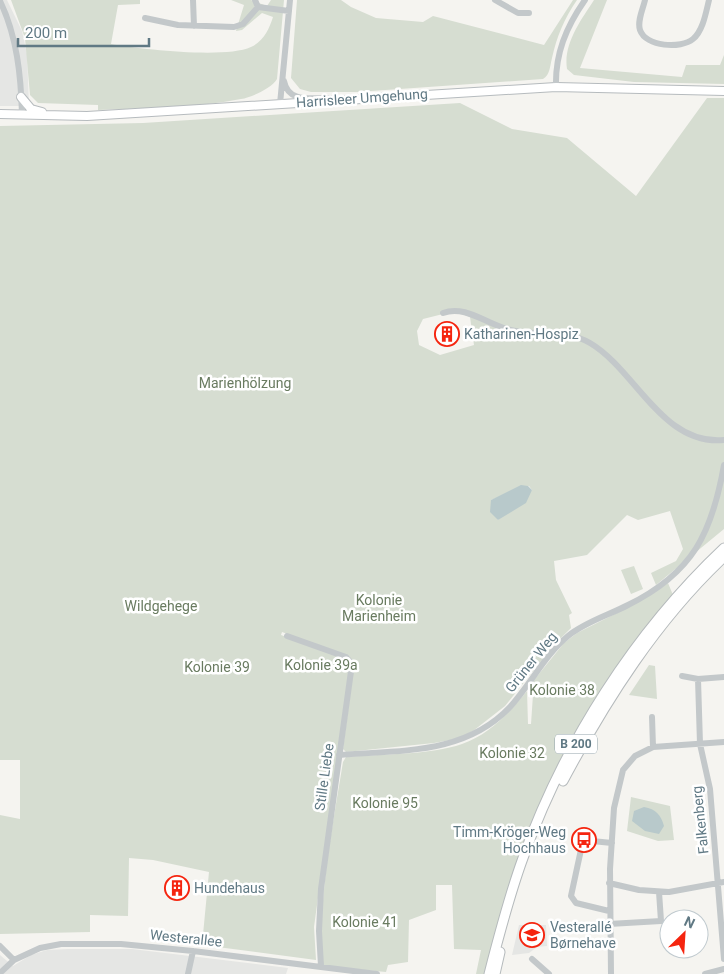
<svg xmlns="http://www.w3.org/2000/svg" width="724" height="974" font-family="Roboto,sans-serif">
<rect width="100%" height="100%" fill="#f5f4f0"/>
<path fill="#e5e6e4" d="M 0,0 L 7,0 L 22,31 L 27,54 L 29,106 L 0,106 Z
M 519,925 L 546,925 L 547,946 L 537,947 L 529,953 L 512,955 Z
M 68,949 L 132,949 L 288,968 L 286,974 L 0,974 L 0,955 L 13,966 L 31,955 L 47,950 Z"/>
<path fill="#d6ddd1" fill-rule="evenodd" d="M 11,0 L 140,0 L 140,4 L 118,5 L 111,44 C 140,49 225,59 251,47 C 264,41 269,29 273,17 L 262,13 L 242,30 L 236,31 L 244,5 L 231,0 L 251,0 L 267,6 L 271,0 L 284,0 L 277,79 C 272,88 252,97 241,99 C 195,108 145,108 98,110 L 98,105 L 38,103 L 30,95 L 25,38 Z
M 297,0 L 341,0 L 351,7 L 376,18 L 423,22 L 433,16 L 544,45 L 573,0 L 577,0 C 564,19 557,36 552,58 C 550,66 550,75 543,79 L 357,92 L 311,92 L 300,89 L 291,78 Z
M 594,0 L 607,0 L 580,68 L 682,77 L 686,65 L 720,65 L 724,55 L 724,84 L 634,82 L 574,75 L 567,69 C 563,44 581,20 594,0 Z
M 707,98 L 724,98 L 724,529 L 656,585 L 651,573 L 676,561 L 683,549 L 670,511 L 638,520 L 627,515 L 587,555 L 554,561 L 556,580 L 572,613 L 569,615 L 571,628 L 555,644 L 505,706 L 473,731 L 456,739 L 434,743 L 346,752 L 343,749 L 354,665 L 349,656 L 282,632 L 281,635 L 346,659 L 350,664 L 314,927 L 316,960 L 202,945 L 209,872 L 153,860 L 129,858 L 128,916 L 90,915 L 90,932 L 0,934 L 0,815 L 20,819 L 20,760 L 0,760 L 0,126 L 143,123 L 460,103 L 512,129 L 567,138 L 636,196 ZM 455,311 L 470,317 L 474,345 L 440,355 L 419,345 L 417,331 L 423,319 ZM 529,486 L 532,490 L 498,520 L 491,500 Z
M 634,566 L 643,589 L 631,594 L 621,570 Z
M 668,583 L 673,595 L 644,630 L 612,675 L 512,876 L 484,974 L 476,974 L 481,950 L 454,949 L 452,885 L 436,885 L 436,910 L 409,920 L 408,962 L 388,965 L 386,972 L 322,966 C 318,897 332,830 343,762 L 346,757 C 380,754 431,755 462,744 C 489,735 509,713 527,691 L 528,724 L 531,724 L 534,680 L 564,643 L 577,633 L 631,606 Z
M 649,665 L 655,666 L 657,699 L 629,695 Z
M 631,797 L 670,806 L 674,840 L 658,841 L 627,831 Z"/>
<path fill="#b8c9cb" d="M 521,485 L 528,486 L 532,490 L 526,503 L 498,520 L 490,512 L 491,500 Z
M 644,807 C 656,809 661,815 664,826 L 659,834 L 645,831 L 632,821 L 634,811 Z"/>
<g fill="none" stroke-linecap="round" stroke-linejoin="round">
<defs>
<path id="major" d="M 21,97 L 31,109 L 42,112
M 0,114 L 87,116 L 556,87 L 724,91"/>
<path id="highway" d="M 563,781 C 606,700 657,620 724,557
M 489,974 C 499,935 509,896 523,858 C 564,743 635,632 724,548
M 495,974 L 500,952"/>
</defs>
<use href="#major" stroke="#b6bbbe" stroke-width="10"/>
<use href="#highway" stroke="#b5babc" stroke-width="11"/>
<path stroke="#c3c8ca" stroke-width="6" d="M 193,0 L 194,26
M 255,0 L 258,7
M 495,0 L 518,13 L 529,13
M 645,0 C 643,9 637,21 640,30 C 646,47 681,49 693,39 C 703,31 706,12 709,0
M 0,1 C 17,36 21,76 22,115
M 145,18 L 178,25 L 234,27 L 243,24 L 258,7 L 289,11
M 284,81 C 289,107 319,95 337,99
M 556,87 C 555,54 566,27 585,0
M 280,104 L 290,0
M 443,313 C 464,305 484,322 504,328 C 532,338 563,327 590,343 C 636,370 662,446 724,440
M 287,636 L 346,657 L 352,664 L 321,889 L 319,931 L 321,966
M 682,676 L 698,679 L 724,677
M 698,679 L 700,744 L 710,789 L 724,959
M 652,717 L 653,747
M 339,755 C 400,750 465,755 510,707 C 530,685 545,655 568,636 C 585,622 609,615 628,605 C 693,573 712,533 724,465
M 609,883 L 639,890 L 669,892 L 724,882
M 609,911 L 576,903 L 571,896 L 582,845 L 592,841 L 612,843
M 609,924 L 661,921 L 659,892
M 0,946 L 14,960
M 532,959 L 549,974
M 0,973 L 14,960 L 40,948 L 61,944 L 121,944 L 193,951 L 377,974
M 188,974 L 193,951
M 611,974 L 610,869 L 614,808 L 623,770 L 635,756 L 653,747 L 724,742
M 705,974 L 724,969"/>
<use href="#major" stroke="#fff" stroke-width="8"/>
<use href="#highway" stroke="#fff" stroke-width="9"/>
</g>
<defs>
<symbol id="building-ring" viewBox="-11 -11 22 22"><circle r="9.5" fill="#fff" stroke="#f5250f" stroke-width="1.5"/><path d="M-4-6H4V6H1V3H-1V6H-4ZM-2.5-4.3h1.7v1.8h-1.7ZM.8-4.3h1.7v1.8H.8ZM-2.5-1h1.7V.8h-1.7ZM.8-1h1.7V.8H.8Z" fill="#f5250f"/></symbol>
<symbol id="bus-ring" viewBox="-11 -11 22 22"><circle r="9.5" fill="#fff" stroke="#f5250f" stroke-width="1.5"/><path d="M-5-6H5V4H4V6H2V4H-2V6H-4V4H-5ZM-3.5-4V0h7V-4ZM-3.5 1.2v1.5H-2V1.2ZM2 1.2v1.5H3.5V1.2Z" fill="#f5250f"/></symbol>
<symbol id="school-ring" viewBox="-11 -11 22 22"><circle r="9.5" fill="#fff" stroke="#f5250f" stroke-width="1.5"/><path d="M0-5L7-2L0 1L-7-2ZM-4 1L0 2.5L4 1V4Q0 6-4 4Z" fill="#f5250f"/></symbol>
</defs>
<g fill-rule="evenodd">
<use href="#building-ring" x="433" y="320" width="28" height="28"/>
<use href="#bus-ring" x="570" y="826" width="28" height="28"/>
<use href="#building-ring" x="163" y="874" width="28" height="28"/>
<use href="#school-ring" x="518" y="921" width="28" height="28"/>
</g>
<g text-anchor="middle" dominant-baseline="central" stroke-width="5" stroke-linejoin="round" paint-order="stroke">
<rect fill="#fff" stroke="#90a1a9" stroke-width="1" x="555" y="734.5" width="42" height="19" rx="4"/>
<g font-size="12" font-weight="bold" fill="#607984">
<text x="576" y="744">B 200</text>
</g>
<g font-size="14" fill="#607984" stroke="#fff">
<text transform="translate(362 98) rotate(-4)">Harrisleer Umgehung</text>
<text transform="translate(531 662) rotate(-51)">Grüner Weg</text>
<text transform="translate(324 777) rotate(-82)">Stille Liebe</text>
<text transform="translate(700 820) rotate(-96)">Falkenberg</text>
<text transform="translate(186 938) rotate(6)">Westerallee</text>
</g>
<g font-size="14" fill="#607984" stroke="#fff" text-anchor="start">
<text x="464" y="334">Katharinen-Hospiz</text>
<text x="566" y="832" text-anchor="end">Timm-Kröger-Weg<tspan x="566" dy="16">Hochhaus</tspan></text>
<text x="194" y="888">Hundehaus</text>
<text x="550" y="927">Vesterallé<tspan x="550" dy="16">Børnehave</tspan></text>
</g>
<g font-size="14" fill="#697b60" stroke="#fff">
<text x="245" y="383">Marienhölzung</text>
<text x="379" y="600">Kolonie<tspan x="379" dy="16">Marienheim</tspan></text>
<text x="161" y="606">Wildgehege</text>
<text x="321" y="665">Kolonie 39a</text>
<text x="217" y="667">Kolonie 39</text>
<text x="562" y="690">Kolonie 38</text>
<text x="512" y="753">Kolonie 32</text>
<text x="385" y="803">Kolonie 95</text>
<text x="365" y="922">Kolonie 41</text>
</g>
</g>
<g transform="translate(684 934) rotate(25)"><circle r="24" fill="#ffffff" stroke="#bfc9ce"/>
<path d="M0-4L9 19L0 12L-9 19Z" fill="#f5250f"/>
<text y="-8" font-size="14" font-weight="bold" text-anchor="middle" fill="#607984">N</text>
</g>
<path d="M18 38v8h131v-8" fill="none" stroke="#607984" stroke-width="2.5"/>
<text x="25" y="38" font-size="15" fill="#607984" stroke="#ffffff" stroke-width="4" paint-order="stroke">200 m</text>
</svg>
